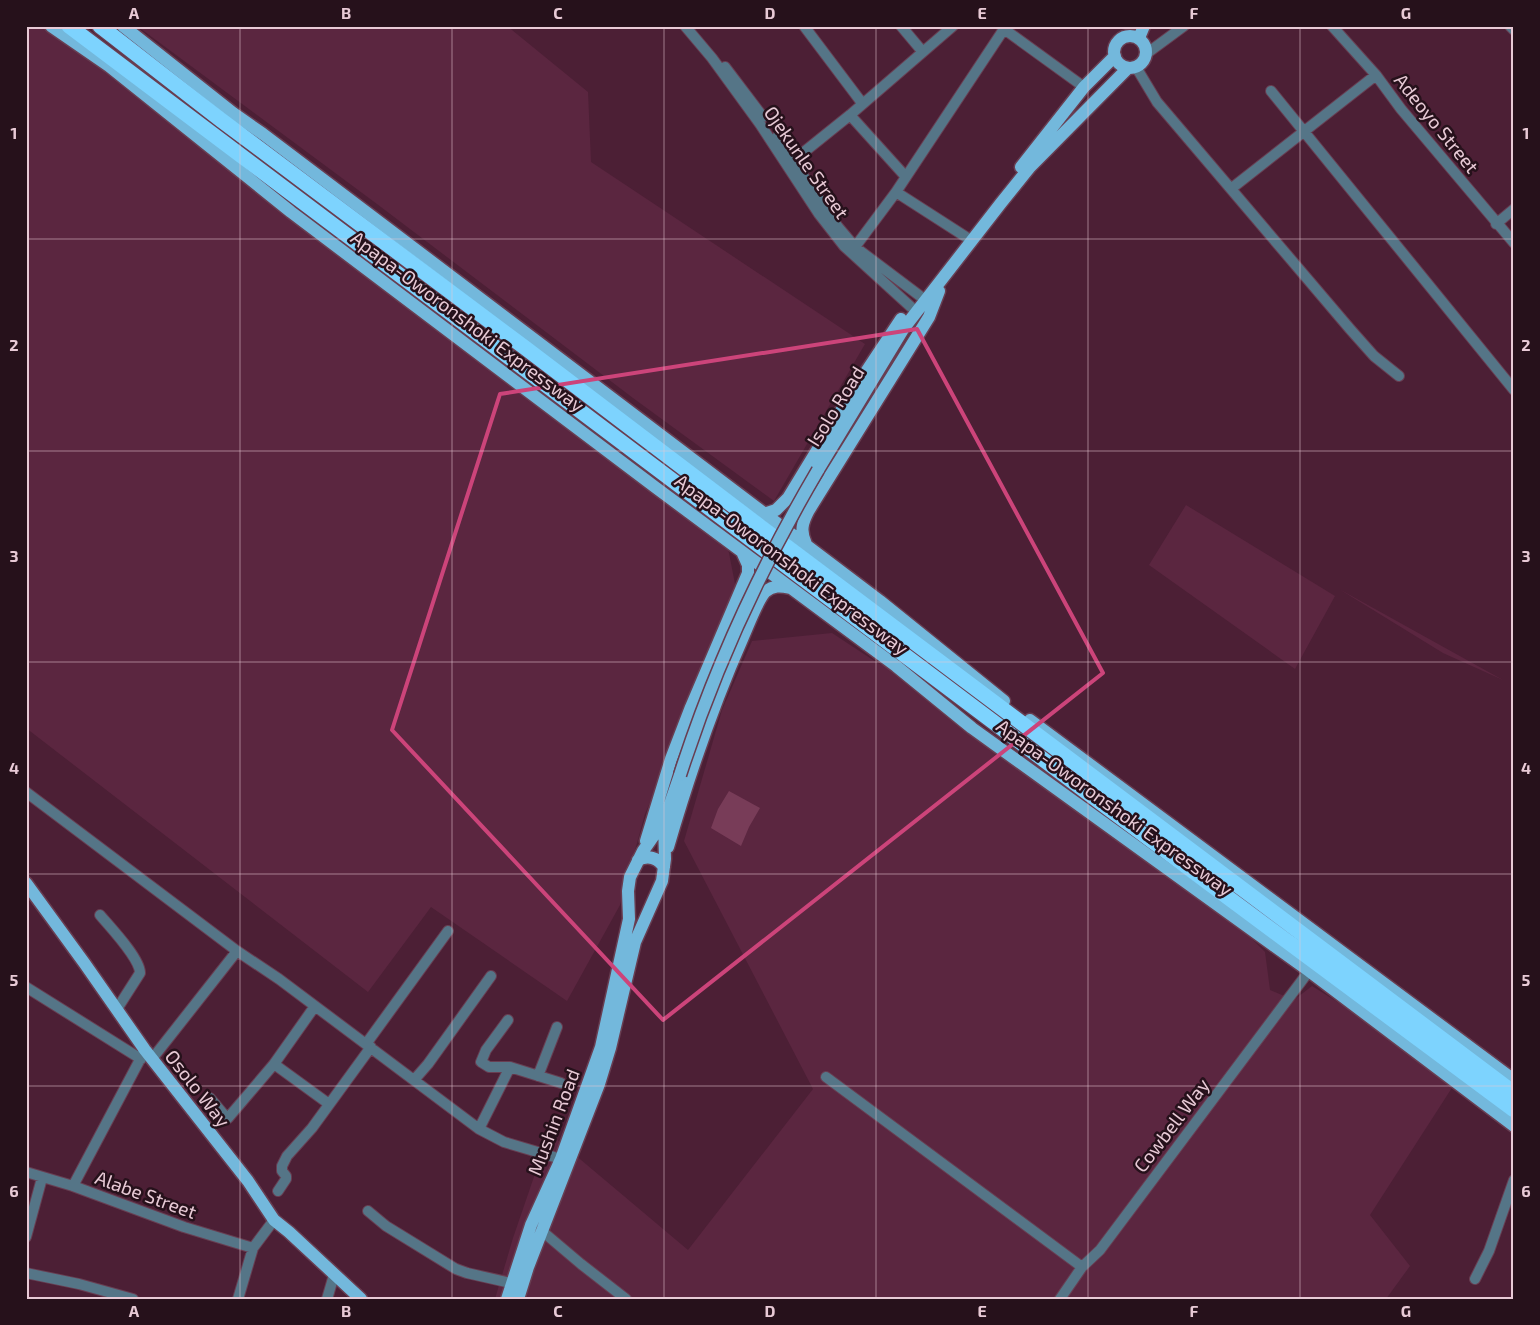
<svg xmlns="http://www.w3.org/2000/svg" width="1540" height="1325" font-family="'Exo 2',sans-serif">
<rect width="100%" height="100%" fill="#4c1f35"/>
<path fill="#5b2640" d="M 26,26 L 44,26 L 92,63 L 107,66 L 728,548 L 736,589 L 674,748 L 645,814 L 620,905 L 567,1001 L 431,907 L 368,992 L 26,728 Z
M 137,26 L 507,26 L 588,92 L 591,162 L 865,344 L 774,501 L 633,398 L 377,204 Z
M 1186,505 L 1335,596 L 1295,669 L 1149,565 Z
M 1339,589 L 1503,680 L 1443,653 Z
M 832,633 L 876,662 L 908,677 L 1196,883 L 1265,952 L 1270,990 L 1294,1000 L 1312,986 L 1415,1051 L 1457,1080 L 1370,1215 L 1410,1266 L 1386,1299 L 495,1299 L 513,1238 L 549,1133 L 688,1250 L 813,1089 L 684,841 L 722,710 L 752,641 Z"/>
<path fill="#783c58" d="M 729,791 L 760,808 L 749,827 L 741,846 L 711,828 L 718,809 Z"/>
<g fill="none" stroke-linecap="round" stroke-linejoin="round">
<defs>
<path id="minor" d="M 685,26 L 712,58 L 760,124 L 819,214 L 844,246 L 911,307
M 804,26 L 862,103
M 901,26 L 922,51
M 1332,26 L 1376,75 L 1401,109 L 1514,243
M 1510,26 L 1514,30
M 1146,54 L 1184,26
M 725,67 L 763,117
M 1136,67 L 1157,102 L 1350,329 L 1374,356 L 1399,376
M 1271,91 L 1514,390
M 850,115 L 906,177
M 777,137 L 838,227 L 855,247 L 920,296
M 789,164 L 850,115 L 953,26
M 1232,188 L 1376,75
M 896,192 L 1004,29 L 1084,87
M 1496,224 L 1514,209
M 855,247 L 896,192 L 966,237
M 26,792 L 237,951 L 279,979 L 479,1129 L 504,1142 L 561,1159
M 100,915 C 110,927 140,958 140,973 L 117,1009
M 26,987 L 141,1059
M 508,1020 L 486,1050 L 481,1062 L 489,1067 L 510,1067
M 366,1044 L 448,931
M 152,1059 L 237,951
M 274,1064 L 329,1104
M 538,1076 L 557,1027
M 826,1077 L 1082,1267
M 414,1080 L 428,1064 L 491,976
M 210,1098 L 225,1116 L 228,1118 L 274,1064 L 315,1006
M 479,1129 L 510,1067 L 561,1083
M 26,1172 L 73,1186 L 184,1227 L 253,1248
M 73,1186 L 145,1050
M 278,1191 L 286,1179 L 286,1176 L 282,1171 L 282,1166 L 287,1156 L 312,1128 L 371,1047
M 368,1211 L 386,1226 L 456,1269 L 467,1273 L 511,1283
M 542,1231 L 581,1264 L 626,1299
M 26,1237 L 42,1178
M 26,1273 L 79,1284 L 133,1299
M 1475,1279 L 1489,1251 L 1514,1180
M 238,1299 L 253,1248 L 274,1220
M 327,1299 L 334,1275
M 1060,1299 L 1082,1267 L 1100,1250 L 1309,971"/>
<path id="major" d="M 51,26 L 109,66 L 291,212 L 655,487 L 896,666 L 972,728 L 1309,971 L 1514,1126
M 123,26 L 233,113 L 263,134 L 880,601 L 1004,701
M1114 52a16 16 0 1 1 32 0a16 16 0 1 1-32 0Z
M 1139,38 L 1144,26
M 1021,167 L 1084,87 L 1115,56
M 818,470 L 904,328 L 1001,203 L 1030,167 L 1128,68
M 764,514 L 776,510 L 788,498 L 850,396 L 901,319
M 806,544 C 800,531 802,523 809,510 L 929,317 L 939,291
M 1030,720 L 1514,1080
M 646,841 L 671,759 L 691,707 L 748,573 L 748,565 L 743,554
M 668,847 C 689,775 713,705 743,637 C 748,626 757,601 765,592 C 773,585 781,586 790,588
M 638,860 C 648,855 657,857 664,867
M 26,883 L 85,964 L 145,1050 L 248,1181 L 274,1220 L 289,1232 L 361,1299
M 507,1299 L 531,1225 L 561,1159 L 601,1047 L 629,919 L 628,891 L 630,877 L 643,851 L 664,821 L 680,775
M 518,1299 L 528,1267 L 599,1084 L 610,1048 L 635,942 L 662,881 L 665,859 L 664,821"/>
<path id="highway" d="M 69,26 L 1101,803 L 1514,1110
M 100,26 L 221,120 L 524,347 L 778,540 L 1514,1093"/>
</defs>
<use href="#minor" stroke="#683e52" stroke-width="12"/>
<use href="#major" stroke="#683e52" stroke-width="15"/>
<use href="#highway" stroke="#683e52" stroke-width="18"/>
<use href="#minor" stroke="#557587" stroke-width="10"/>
<use href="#major" stroke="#73b8dc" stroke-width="12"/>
<use href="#highway" stroke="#7dd3fe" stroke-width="15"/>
<defs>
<path id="major-bridge" d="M 680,775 C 714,669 761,567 818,470"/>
</defs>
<use href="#major-bridge" stroke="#683e52" stroke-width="15" stroke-linecap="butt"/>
<use href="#major-bridge" stroke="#73b8dc" stroke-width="12"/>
</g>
<path fill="none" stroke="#cc447a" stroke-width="4" stroke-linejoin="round" d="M 917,329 L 1103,673 L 663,1020 L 392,730 L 500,394 Z"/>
<path fill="none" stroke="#e8cad6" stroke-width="1" stroke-opacity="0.55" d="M 240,26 L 240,1299M 452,26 L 452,1299M 664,26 L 664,1299M 876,26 L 876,1299M 1088,26 L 1088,1299M 1300,26 L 1300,1299M 26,239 L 1514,239M 26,451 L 1514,451M 26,662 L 1514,662M 26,874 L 1514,874M 26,1086 L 1514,1086"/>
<g text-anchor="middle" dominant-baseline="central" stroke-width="5" stroke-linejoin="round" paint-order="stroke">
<g font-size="19" fill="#e8cad6" stroke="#26111b">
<text transform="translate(1437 123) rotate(51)">Adeoyo Street</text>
<text transform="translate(807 162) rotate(55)">Ojekunle Street</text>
<text transform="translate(468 321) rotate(37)">Apapa-Oworonshoki Expressway</text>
<text transform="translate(835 406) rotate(-58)">Isolo Road</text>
<text transform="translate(792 564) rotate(37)">Apapa-Oworonshoki Expressway</text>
<text transform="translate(1115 807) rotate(36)">Apapa-Oworonshoki Expressway</text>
<text transform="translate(198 1088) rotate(52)">Osolo Way</text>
<text transform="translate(553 1122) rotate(-69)">Mushin Road</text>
<text transform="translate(1171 1125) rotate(-53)">Cowbell Way</text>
<text transform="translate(146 1194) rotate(20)">Alabe Street</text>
</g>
</g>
<rect width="1540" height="1325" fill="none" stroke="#26111b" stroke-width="55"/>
<rect x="28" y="28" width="1484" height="1270" fill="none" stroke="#e8cad6" stroke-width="2"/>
<g font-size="16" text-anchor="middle" font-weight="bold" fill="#e8cad6">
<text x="134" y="19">A</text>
<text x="346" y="19">B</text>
<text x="558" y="19">C</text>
<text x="770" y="19">D</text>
<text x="982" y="19">E</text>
<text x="1194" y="19">F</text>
<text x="1406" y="19">G</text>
<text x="14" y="139">1</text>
<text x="1526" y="139">1</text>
<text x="14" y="351">2</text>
<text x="1526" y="351">2</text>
<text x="14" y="562">3</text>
<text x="1526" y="562">3</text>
<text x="14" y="774">4</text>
<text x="1526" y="774">4</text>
<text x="14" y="986">5</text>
<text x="1526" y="986">5</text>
<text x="14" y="1197">6</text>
<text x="1526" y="1197">6</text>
<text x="134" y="1317">A</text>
<text x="346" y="1317">B</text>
<text x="558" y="1317">C</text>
<text x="770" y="1317">D</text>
<text x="982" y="1317">E</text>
<text x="1194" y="1317">F</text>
<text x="1406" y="1317">G</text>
</g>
</svg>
